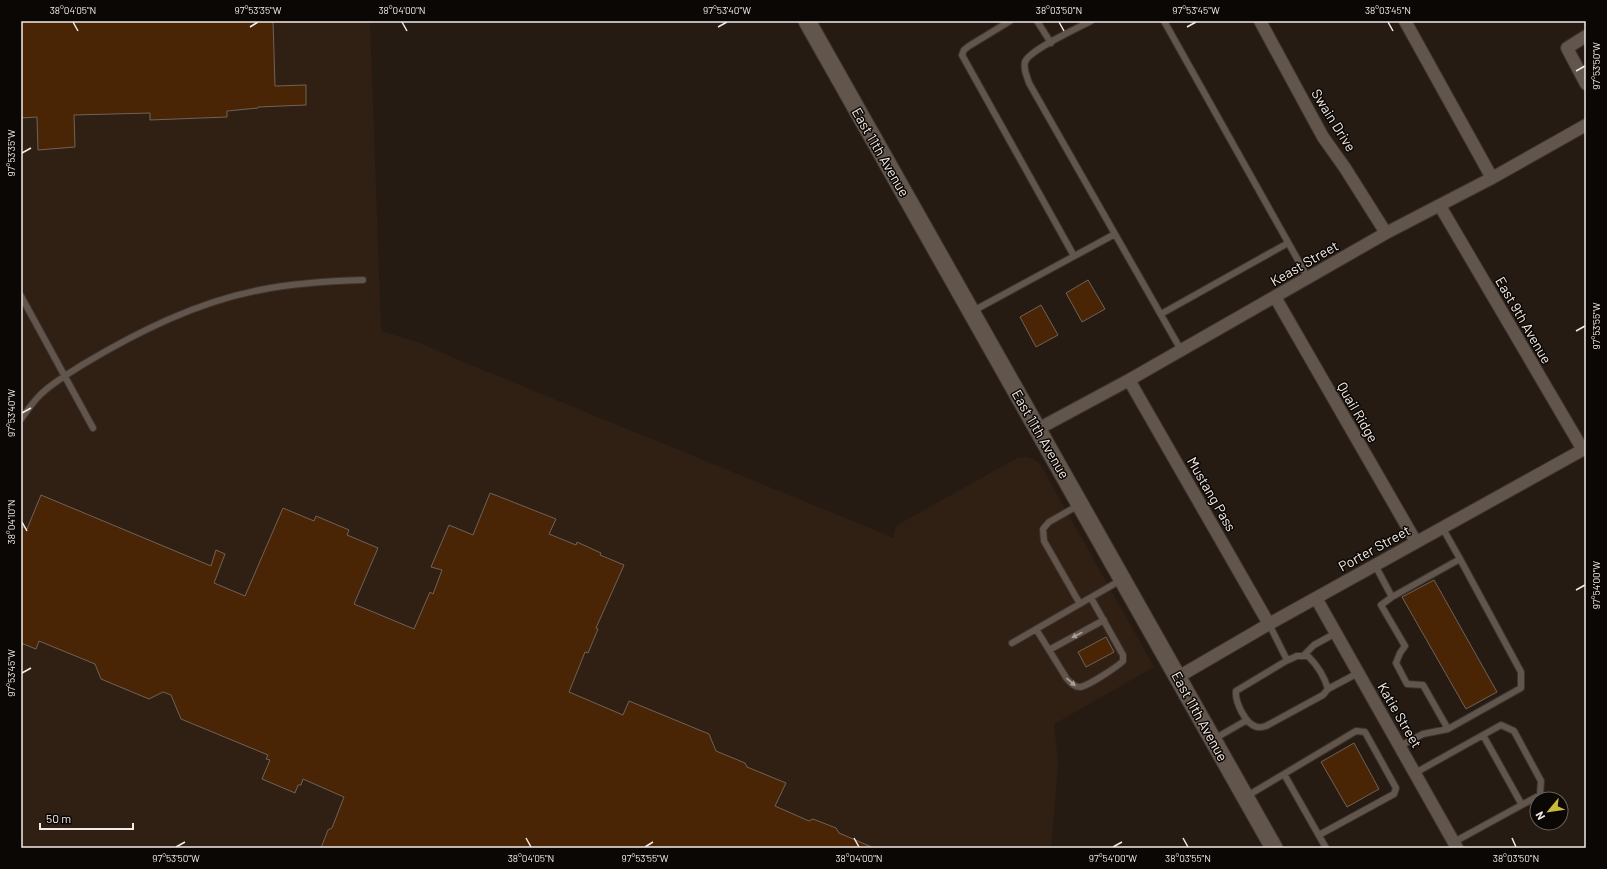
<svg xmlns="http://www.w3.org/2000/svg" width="1607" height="869" font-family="Barlow,sans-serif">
<rect width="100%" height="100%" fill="#261b13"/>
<path fill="#302014" d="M 21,21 L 370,21 L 381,331 L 420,343 L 473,366 L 894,538 L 894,533 L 896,526 L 1017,458 L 1025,457 L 1033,459 L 1040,464 L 1154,667 L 1054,724 L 1058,763 L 1051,848 L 21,848 Z"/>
<path fill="#4a2505" stroke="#6f6258" d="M 21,21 L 273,21 L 275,86 L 306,85 L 306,105 L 258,107 L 258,108 L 227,111 L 227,117 L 150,120 L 150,113 L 74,115 L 75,147 L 38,150 L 37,117 L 21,118 Z
M 1088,280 L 1105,309 L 1082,322 L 1066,293 Z
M 1041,305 L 1058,335 L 1036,347 L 1020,317 Z
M 490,493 L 556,519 L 549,534 L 576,545 L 577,542 L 601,553 L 600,555 L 624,565 L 596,628 L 598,629 L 588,653 L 585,652 L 569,692 L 623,715 L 629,701 L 709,734 L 716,751 L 745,763 L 747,767 L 786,783 L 775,806 L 809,821 L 813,819 L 836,828 L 839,833 L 874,848 L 321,848 L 328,830 L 332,828 L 344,797 L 303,779 L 301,785 L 298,785 L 295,793 L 262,779 L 270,760 L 266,759 L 268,755 L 181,719 L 171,695 L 163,692 L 149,699 L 101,679 L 95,664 L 39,641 L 36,649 L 21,643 L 21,526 L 27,529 L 41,495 L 211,566 L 216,550 L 225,554 L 214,583 L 245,596 L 283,508 L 314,521 L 316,516 L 349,530 L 347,535 L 378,548 L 354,604 L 414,629 L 430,592 L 433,594 L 442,570 L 431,567 L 449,525 L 473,535 Z
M 1434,580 L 1497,692 L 1466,709 L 1402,597 Z
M 1106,637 L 1114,652 L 1086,667 L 1078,652 Z
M 1354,743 L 1379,789 L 1347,807 L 1321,762 Z"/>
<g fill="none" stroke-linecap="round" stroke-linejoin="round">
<defs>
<path id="lane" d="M 1010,21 L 969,46 L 964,50 L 962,55 L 1074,256
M 1037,21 L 1051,43
M 1091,21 C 1078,28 1029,50 1025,62 C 1023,70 1027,76 1029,83 L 1181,350
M 1164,21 L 1308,278
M 21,296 L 93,428
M 973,311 L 1115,234
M 1161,314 L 1288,243
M 21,419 C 27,411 33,402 40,395 C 52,383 68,374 82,365 C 137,332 197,302 260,290 C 294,283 329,281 363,280
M 1079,505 L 1049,522 L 1043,529 L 1044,541 L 1080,604
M 1375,565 L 1392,597 L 1460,559 L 1442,527
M 1392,597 L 1381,605 L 1405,646 L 1400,653 L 1396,663 L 1407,684 L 1423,685 L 1448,729
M 1269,624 L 1287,660
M 1036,629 L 1067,679 C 1071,683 1074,687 1080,687 C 1088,686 1117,667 1123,661 L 1123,655 L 1091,598
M 1012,643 L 1121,580
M 1049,650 L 1104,620
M 1297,656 L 1308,656 C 1318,666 1324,675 1328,689 L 1323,695 L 1266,726 C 1263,727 1260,728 1257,727 C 1245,724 1235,702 1236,691 L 1286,661 Z
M 1303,656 L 1314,645 L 1336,633
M 1328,689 L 1358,673
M 1483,735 L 1522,805
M 1214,739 L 1247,720
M 1400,746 L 1423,734 L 1448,729 L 1521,688 L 1521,672 L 1460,559
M 1415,773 L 1501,725 L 1514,731 L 1541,781 L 1540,795 L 1454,842
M 1284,774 L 1356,731 L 1365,732 L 1396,788 L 1394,794 L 1319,835
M 1247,796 L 1284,774 L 1326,848"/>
<path id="street" d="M 1260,21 L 1323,137 L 1345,168 L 1386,233
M 1405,21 L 1492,178
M 1586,36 L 1567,48 L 1586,84
M 1440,206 L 1583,450
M 1275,297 L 1416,542
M 1129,380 L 1269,624
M 1038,429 L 1129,380 L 1386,233 L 1492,178 L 1586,125
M 1316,598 L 1457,848
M 1178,677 L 1269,624 L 1586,448"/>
<path id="secondary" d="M 807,21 L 1274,848"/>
</defs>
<use href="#lane" stroke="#3c3430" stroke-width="8"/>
<use href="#street" stroke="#3c3430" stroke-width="14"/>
<use href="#secondary" stroke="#3c3430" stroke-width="19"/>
<use href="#lane" stroke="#62554c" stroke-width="6"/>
<use href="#street" stroke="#62554c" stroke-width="12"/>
<use href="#secondary" stroke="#62554c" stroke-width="17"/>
</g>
<defs><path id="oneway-solid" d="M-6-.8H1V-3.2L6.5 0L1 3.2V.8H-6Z"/></defs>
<g fill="#aaa099">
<use href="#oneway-solid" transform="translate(1077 635) rotate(152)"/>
<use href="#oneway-solid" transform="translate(1071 682) rotate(41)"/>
</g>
<path fill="none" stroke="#f3ebe6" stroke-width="1.5" d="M 73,22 L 78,31M 402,22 L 407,31M 1059,22 L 1064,31M 1388,22 L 1393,31M 250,27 L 258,22M 718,27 L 727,22M 1187,27 L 1196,22M 1576,71 L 1585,66M 22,153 L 31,148M 1576,331 L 1585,326M 22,413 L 31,408M 22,522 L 27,531M 1576,590 L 1585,585M 22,673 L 31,668M 526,838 L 531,847M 854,838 L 859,847M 1183,838 L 1188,847M 1512,838 L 1516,847M 176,847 L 185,842M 645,847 L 653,842M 1113,847 L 1122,842"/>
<g text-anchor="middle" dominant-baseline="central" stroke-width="3" stroke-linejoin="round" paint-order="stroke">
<g font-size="14" fill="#f3ebe6" stroke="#0b0704">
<text transform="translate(1334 120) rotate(58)">Swain Drive</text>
<text transform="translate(881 152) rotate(60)">East 11th Avenue</text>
<text transform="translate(1304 263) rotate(-30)">Keast Street</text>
<text transform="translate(1524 320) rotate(60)">East 9th Avenue</text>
<text transform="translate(1358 412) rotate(60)">Quail Ridge</text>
<text transform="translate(1041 434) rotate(60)">East 11th Avenue</text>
<text transform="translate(1212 494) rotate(60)">Mustang Pass</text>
<text transform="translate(1374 548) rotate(-29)">Porter Street</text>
<text transform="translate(1400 715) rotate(60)">Katie Street</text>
<text transform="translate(1200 716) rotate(61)">East 11th Avenue</text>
</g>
</g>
<rect width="1607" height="869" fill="none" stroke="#0b0704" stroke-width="44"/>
<g transform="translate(1549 811) rotate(241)"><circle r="19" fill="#0b0704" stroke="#68625e"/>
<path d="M0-3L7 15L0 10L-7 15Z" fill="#caba3a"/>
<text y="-6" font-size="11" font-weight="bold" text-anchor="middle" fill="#f3ebe6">N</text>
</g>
<path d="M40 823v6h93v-6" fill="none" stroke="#f3ebe6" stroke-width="2"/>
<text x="46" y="823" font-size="12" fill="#f3ebe6" stroke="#0b0704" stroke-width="3" paint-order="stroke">50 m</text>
<rect x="22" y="22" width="1563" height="825" fill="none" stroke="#f3ebe6" stroke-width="1.5"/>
<g font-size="10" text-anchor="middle" fill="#f3ebe6">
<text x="73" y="14">38°04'05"N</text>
<text x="258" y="14">97°53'35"W</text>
<text x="402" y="14">38°04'00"N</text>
<text x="727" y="14">97°53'40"W</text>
<text x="1059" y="14">38°03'50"N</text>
<text x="1196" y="14">97°53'45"W</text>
<text x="1388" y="14">38°03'45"N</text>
<text transform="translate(1596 66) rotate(-90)" y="4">97°53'50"W</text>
<text transform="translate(11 153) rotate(-90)" y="4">97°53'35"W</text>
<text transform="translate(1596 326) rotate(-90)" y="4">97°53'55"W</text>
<text transform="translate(11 413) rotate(-90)" y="4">97°53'40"W</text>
<text transform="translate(11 522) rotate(-90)" y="4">38°04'10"N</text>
<text transform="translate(1596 585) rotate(-90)" y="4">97°54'00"W</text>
<text transform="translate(11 673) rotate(-90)" y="4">97°53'45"W</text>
<text x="176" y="862">97°53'50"W</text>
<text x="531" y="862">38°04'05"N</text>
<text x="645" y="862">97°53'55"W</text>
<text x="859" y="862">38°04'00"N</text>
<text x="1113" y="862">97°54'00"W</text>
<text x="1188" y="862">38°03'55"N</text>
<text x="1516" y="862">38°03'50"N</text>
</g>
</svg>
